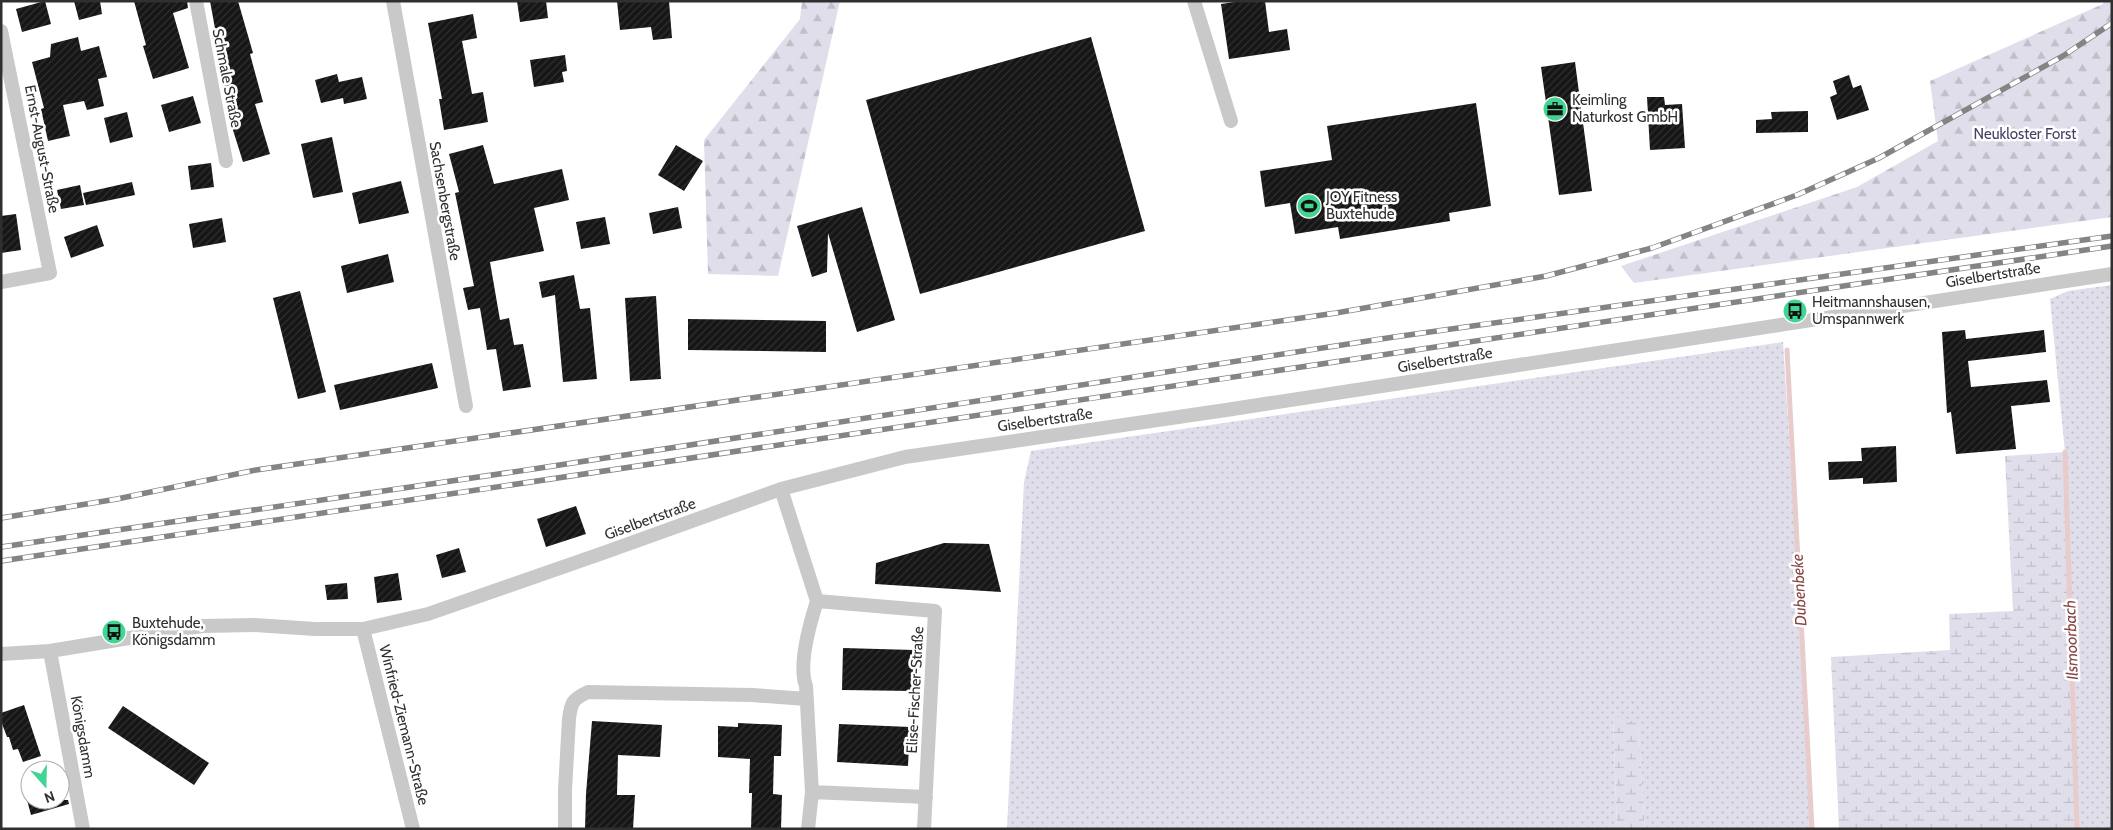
<svg xmlns="http://www.w3.org/2000/svg" width="2113" height="830" font-family="Cabin,sans-serif">
<defs>
<pattern id="grass-dots" width="8" height="8" patternUnits="userSpaceOnUse" patternTransform="scale(1.25)"><rect width="8" height="8" fill="#dfdeea"/><path d="M2 2h.1M6 6h.1" fill="none" stroke="#c0bfc9" stroke-width="1.8" stroke-linecap="round"/></pattern>
<pattern id="forest-firs" width="22" height="20" patternUnits="userSpaceOnUse" patternTransform="scale(1.25)"><rect width="22" height="20" fill="#dfdeea"/><path d="M5 1l3.5 6h-7zM16 11l3.5 6h-7z" fill="#c0bfc9"/></pattern>
<pattern id="wetland-marsh" width="20" height="14" patternUnits="userSpaceOnUse" patternTransform="scale(1.25)"><rect width="20" height="14" fill="#dfdeea"/><path d="M1 5h8M5 5V1M11 12h8M15 12V8" fill="none" stroke="#c0bfc9"/></pattern>
<pattern id="building-hatch" width="6" height="6" patternUnits="userSpaceOnUse" patternTransform="scale(1.25)"><rect width="6" height="6" fill="#161616"/><path d="M-1 1l2-2M0 6l6-6M5 7l2-2" fill="none" stroke="#303030"/></pattern>
</defs>
<rect width="100%" height="100%" fill="#fff"/>
<path fill="url(#grass-dots)" d="M 2112,285 L 2112,829 L 2077,829 L 2065,452 L 2050,299 L 2068,291 Z
M 1783,342 L 1814,829 L 1645,829 L 1638,724 L 1613,717 L 1617,829 L 1007,829 L 1024,482 L 1031,451 Z"/>
<path fill="url(#forest-firs)" d="M 802,1 L 840,1 L 778,276 L 708,274 L 704,140 L 800,19 Z
M 2104,1 L 2112,1 L 2112,217 L 1634,283 L 1621,266 L 1857,187 L 1938,141 L 1930,81 L 2103,4 Z"/>
<path fill="url(#wetland-marsh)" d="M 2065,452 L 2077,829 L 1839,829 L 1831,657 L 1950,650 L 1949,614 L 2013,611 L 2005,456 Z
M 1613,716 L 1638,723 L 1645,829 L 1617,829 Z"/>
<g fill="none" stroke-linecap="round" stroke-linejoin="round">
<path stroke="#e8cccc" stroke-width="5" d="M 1787,350 L 1812,829
M 2065,452 L 2077,829"/>
</g>
<path fill="url(#building-hatch)" d="M 45,1 L 51,24 L 22,32 L 16,9 Z
M 74,1 L 100,1 L 102,14 L 79,20 Z
M 134,1 L 187,1 L 188,8 L 173,13 L 189,68 L 153,79 L 143,46 L 146,45 Z
M 210,1 L 238,1 L 253,53 L 250,54 L 263,102 L 255,104 L 270,154 L 243,162 L 232,127 L 235,126 L 223,80 L 225,79 L 212,36 L 216,34 Z
M 517,1 L 546,1 L 548,18 L 520,22 Z
M 617,1 L 669,1 L 672,38 L 653,40 L 651,27 L 620,30 Z
M 1241,1 L 1265,1 L 1269,32 L 1287,29 L 1290,50 L 1229,59 L 1221,4 Z
M 473,14 L 477,38 L 462,41 L 472,94 L 483,92 L 488,122 L 444,130 L 439,99 L 442,99 L 428,23 Z
M 78,37 L 81,51 L 99,46 L 107,77 L 98,79 L 104,106 L 87,110 L 84,101 L 63,105 L 70,136 L 48,141 L 41,109 L 44,108 L 32,62 L 50,57 L 51,44 Z
M 1091,37 L 1145,231 L 920,294 L 866,100 Z
M 565,55 L 567,71 L 562,72 L 564,82 L 534,87 L 530,60 Z
M 1575,62 L 1592,191 L 1559,195 L 1541,67 Z
M 337,74 L 339,82 L 362,77 L 367,99 L 344,104 L 343,98 L 321,103 L 315,80 Z
M 1849,75 L 1853,88 L 1861,85 L 1869,110 L 1837,120 L 1830,97 L 1837,94 L 1833,81 Z
M 193,96 L 201,123 L 169,132 L 161,105 Z
M 1647,97 L 1664,97 L 1665,105 L 1682,104 L 1685,148 L 1650,150 Z
M 1476,103 L 1491,206 L 1449,213 L 1450,221 L 1340,239 L 1338,227 L 1295,234 L 1290,203 L 1265,207 L 1260,171 L 1332,160 L 1327,126 Z
M 1808,111 L 1808,132 L 1756,133 L 1756,120 L 1772,119 L 1771,112 Z
M 127,112 L 133,137 L 110,143 L 104,118 Z
M 332,137 L 343,192 L 313,198 L 301,144 Z
M 483,145 L 494,184 L 562,169 L 569,200 L 534,208 L 544,251 L 490,262 L 500,320 L 509,318 L 514,345 L 523,344 L 531,387 L 503,391 L 496,349 L 487,350 L 480,308 L 468,310 L 463,288 L 474,286 L 455,193 L 459,192 L 449,154 Z
M 676,145 L 703,161 L 684,191 L 658,175 Z
M 211,163 L 214,187 L 191,190 L 188,166 Z
M 401,181 L 409,213 L 359,224 L 352,193 Z
M 132,182 L 135,195 L 86,205 L 83,193 Z
M 80,185 L 84,205 L 61,209 L 57,190 Z
M 678,207 L 682,228 L 653,234 L 649,213 Z
M 862,207 L 895,320 L 857,332 L 828,233 L 827,272 L 812,277 L 797,226 Z
M 16,214 L 21,250 L 1,253 L 1,216 Z
M 605,217 L 610,244 L 581,249 L 576,222 Z
M 222,218 L 226,242 L 193,248 L 189,224 Z
M 97,225 L 104,246 L 71,258 L 64,237 Z
M 388,254 L 394,282 L 347,293 L 341,266 Z
M 574,275 L 580,309 L 590,308 L 597,379 L 563,382 L 555,295 L 542,298 L 539,282 Z
M 300,291 L 326,392 L 298,399 L 273,298 Z
M 656,296 L 661,379 L 630,381 L 625,298 Z
M 688,319 L 826,321 L 826,352 L 688,350 Z
M 1965,330 L 1966,339 L 2044,330 L 2046,352 L 1968,361 L 1971,387 L 2047,380 L 2050,402 L 2011,406 L 2016,449 L 1956,454 L 1951,412 L 1947,413 L 1942,332 Z
M 432,363 L 438,388 L 340,410 L 334,385 Z
M 1896,446 L 1897,482 L 1863,484 L 1863,478 L 1829,480 L 1828,462 L 1862,461 L 1861,448 Z
M 576,506 L 586,534 L 546,547 L 537,519 Z
M 944,543 L 989,544 L 1001,592 L 875,584 L 876,563 Z
M 459,548 L 466,572 L 442,578 L 436,555 Z
M 398,573 L 402,600 L 377,603 L 374,577 Z
M 347,583 L 348,599 L 327,600 L 325,585 Z
M 843,648 L 914,650 L 913,691 L 842,690 Z
M 24,705 L 41,756 L 23,762 L 18,749 L 13,750 L 9,737 L 7,737 L 1,721 L 1,713 Z
M 123,706 L 209,763 L 194,785 L 108,728 Z
M 592,721 L 662,725 L 660,757 L 618,755 L 617,795 L 635,795 L 633,829 L 585,829 L 586,794 Z
M 738,723 L 782,725 L 781,756 L 774,756 L 773,794 L 782,795 L 781,829 L 751,829 L 752,793 L 749,793 L 750,759 L 718,757 L 718,726 L 738,727 Z
M 839,724 L 910,727 L 908,766 L 837,762 Z
M 27,800 L 68,800 L 69,804 L 31,815 Z"/>
<g fill="none" stroke-linecap="round" stroke-linejoin="round">
<path stroke="#c9c9c9" stroke-width="14" d="M 196,1 L 226,161
M 393,1 L 466,406
M 1194,1 L 1231,121
M 1,31 L 50,273 L 1,282
M 781,489 L 817,601 C 810,623 798,665 806,686 L 812,792 L 808,829
M 817,601 L 935,611 L 924,829
M 363,629 L 413,829
M 50,651 L 83,829
M 1,654 L 50,651 L 202,626 L 255,625 L 315,629 L 363,629 L 428,614 L 603,553 L 781,489 L 905,457 L 1226,410 L 2112,274
M 812,792 L 926,797
M 565,829 L 565,790 L 569,719 C 571,702 573,699 588,692 L 752,695 L 807,699"/>
<defs>
<path id="rail" d="M 1,518 L 117,499 L 256,470 L 1336,313 L 1546,276 L 1652,248 L 1797,195 L 1879,158 L 2063,56 L 2112,23
M 1,547 L 540,468 L 1394,337 L 2112,236
M 1,561 L 2112,246"/>
</defs>
<use href="#rail" stroke="#848484" stroke-width="5.5"/>
<use href="#rail" stroke="#fff" stroke-width="4" stroke-dasharray="11" stroke-linecap="butt"/>
</g>
<defs>
<symbol id="office-disc" viewBox="-11 -11 22 22"><circle r="9.5" fill="#42d492" stroke="#fff"/><path d="M-6-3h4V-5.5h4V-3h4V5H-6ZM-1-4.5V-3h2v-1.5ZM-6 0V1H6V0Z" fill="#111"/></symbol>
<symbol id="stadium-disc" viewBox="-11 -11 22 22"><circle r="9.5" fill="#42d492" stroke="#fff"/><path d="M0-5a6.5 5 0 1 0 0 10a6.5 5 0 1 0 0-10ZM-3.5-1.8h7v3.6h-7Z" fill="#111"/></symbol>
<symbol id="bus-disc" viewBox="-11 -11 22 22"><circle r="9.5" fill="#42d492" stroke="#fff"/><path d="M-5-6H5V4H4V6H2V4H-2V6H-4V4H-5ZM-3.5-4V0h7V-4ZM-3.5 1.2v1.5H-2V1.2ZM2 1.2v1.5H3.5V1.2Z" fill="#111"/></symbol>
</defs>
<g fill-rule="evenodd">
<use href="#office-disc" x="1541" y="95" width="28" height="28"/>
<use href="#stadium-disc" x="1295" y="192" width="28" height="28"/>
<use href="#bus-disc" x="1781" y="297" width="28" height="28"/>
<use href="#bus-disc" x="100" y="618" width="28" height="28"/>
</g>
<g text-anchor="middle" dominant-baseline="central" stroke-width="5" stroke-linejoin="round" paint-order="stroke">
<g font-size="15" fill="#2f2f2f" stroke="#fff">
<text transform="translate(227 78) rotate(79)">Schmale Straße</text>
<text transform="translate(42 149) rotate(79)">Ernst-August-Straße</text>
<text transform="translate(445 201) rotate(80)">Sachsenbergstraße</text>
<text transform="translate(1993 275) rotate(-9)">Giselbertstraße</text>
<text transform="translate(1445 360) rotate(-9)">Giselbertstraße</text>
<text transform="translate(1045 420) rotate(-8)">Giselbertstraße</text>
<text transform="translate(650 519) rotate(-20)">Giselbertstraße</text>
<text transform="translate(915 690) rotate(-87)">Elise-Fischer-Straße</text>
<text transform="translate(404 725) rotate(76)">Winfried-Ziemann-Straße</text>
<text transform="translate(83 737) rotate(80)">Königsdamm</text>
</g>
<g font-size="15" fill="#2f2f2f" stroke="#fff" text-anchor="start">
<text x="1572" y="100">Keimling<tspan x="1572" dy="17">Naturkost GmbH</tspan></text>
<text x="1326" y="197">JOY Fitness<tspan x="1326" dy="17">Buxtehude</tspan></text>
<text x="1812" y="302">Heitmannshausen,<tspan x="1812" dy="17">Umspannwerk</tspan></text>
<text x="132" y="623">Buxtehude,<tspan x="132" dy="17">Königsdamm</tspan></text>
</g>
<g font-size="15" fill="#464066" stroke="#fff">
<text x="2025" y="134">Neukloster Forst</text>
</g>
<g font-size="16" font-style="italic" fill="#894544" stroke="#fff">
<text transform="translate(1799 590) rotate(-93)">Dubenbeke</text>
<text transform="translate(2071 640) rotate(-92)">Ilsmoorbach</text>
</g>
</g>
<rect width="2113" height="830" fill="none" stroke="#2f2f2f" stroke-width="5"/>
<g transform="translate(45 785) rotate(160)"><circle r="24" fill="#ffffff" stroke="#acacac"/>
<path d="M0-4L9 19L0 12L-9 19Z" fill="#42d492"/>
<text y="-8" font-size="14" font-weight="bold" text-anchor="middle" fill="#2f2f2f">N</text>
</g>
</svg>
